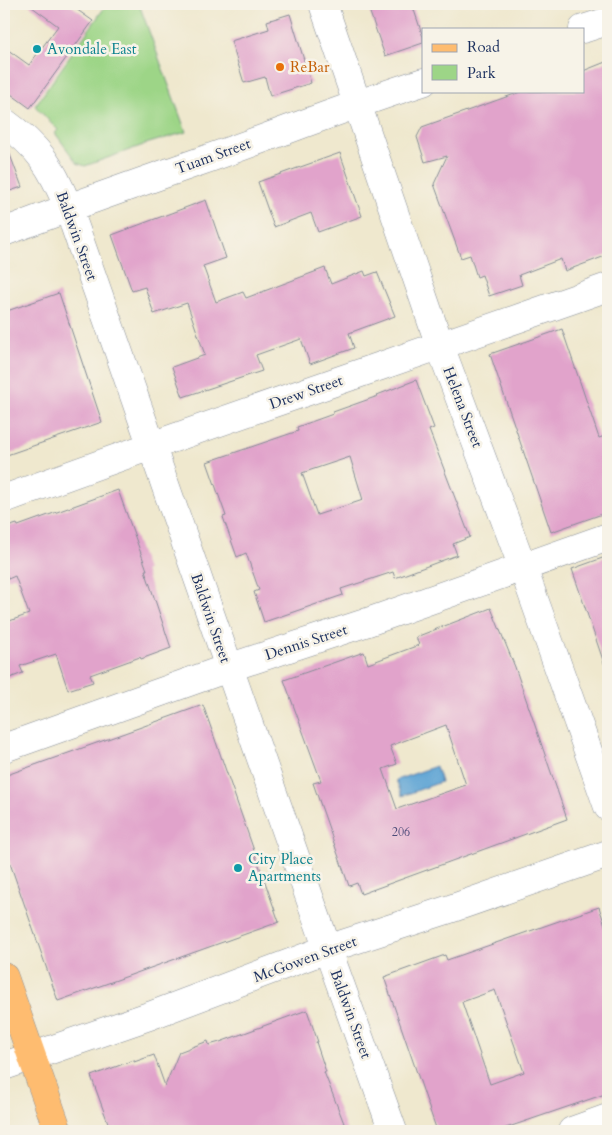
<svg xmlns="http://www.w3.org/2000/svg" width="612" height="1135" font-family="Cardo,serif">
<rect width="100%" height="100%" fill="#f7f3e8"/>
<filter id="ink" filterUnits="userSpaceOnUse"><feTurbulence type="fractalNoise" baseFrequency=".02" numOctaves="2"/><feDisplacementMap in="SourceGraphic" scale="10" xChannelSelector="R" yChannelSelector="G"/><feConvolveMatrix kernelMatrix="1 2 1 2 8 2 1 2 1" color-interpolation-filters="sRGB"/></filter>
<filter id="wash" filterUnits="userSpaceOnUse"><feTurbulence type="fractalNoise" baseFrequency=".0096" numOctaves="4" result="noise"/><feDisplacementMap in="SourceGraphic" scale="20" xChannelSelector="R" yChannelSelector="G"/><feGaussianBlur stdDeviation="1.12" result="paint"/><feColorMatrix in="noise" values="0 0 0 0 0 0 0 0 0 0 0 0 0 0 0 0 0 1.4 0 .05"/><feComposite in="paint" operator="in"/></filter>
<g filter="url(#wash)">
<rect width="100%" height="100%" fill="#efe8ce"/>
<path fill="#9dd587" stroke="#5c8272" d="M 107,4 L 139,4 L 186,132 L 149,143 L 85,166 L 77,163 L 55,133 L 58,130 L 35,106 Z"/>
<path fill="#5fa4d4" stroke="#3d6a99" d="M 436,766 L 441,782 L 402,796 L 396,780 Z"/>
<g id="blocks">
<path fill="#e1a3cb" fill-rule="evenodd" d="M 28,4 L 69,4 L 93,21 L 30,108 L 4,89 L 4,47 L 29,65 L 58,26 Z
M 367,4 L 412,4 L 423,37 L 423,43 L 385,56 Z
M 290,14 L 311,83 L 270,96 L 265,77 L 244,83 L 231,41 L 269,29 L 267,21 Z
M 608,61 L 608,255 L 565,271 L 561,259 L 519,275 L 522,285 L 489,296 L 482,275 L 477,277 L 470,255 L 461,258 L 434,184 L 447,156 L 425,162 L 417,137 L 422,127 L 523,91 L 583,91 L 583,71 Z
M 4,144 L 6,144 L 22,187 L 4,193 Z
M 340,153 L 362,216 L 318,232 L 311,213 L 274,227 L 258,182 Z
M 206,200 L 226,258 L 203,266 L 216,302 L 243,292 L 246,298 L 325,268 L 331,284 L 364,271 L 366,276 L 377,272 L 395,316 L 349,333 L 354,348 L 310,364 L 301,339 L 256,355 L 262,371 L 183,397 L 172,367 L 205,355 L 187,303 L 154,314 L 145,287 L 132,291 L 112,235 Z
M 59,293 L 102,422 L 4,456 L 4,312 Z
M 562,329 L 599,438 L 608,435 L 608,512 L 551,532 L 490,354 Z
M 416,380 L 434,428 L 429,430 L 470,537 L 453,544 L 457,555 L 395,578 L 393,572 L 341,589 L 343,595 L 264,622 L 254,592 L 259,590 L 246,553 L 237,557 L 223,517 L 226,516 L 207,462 L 298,431 L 297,427 L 333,414 L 333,412 L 378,396 L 377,395 ZM 350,457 L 363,500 L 317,515 L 302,473 Z
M 118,490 L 147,570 L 145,570 L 171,648 L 141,659 L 140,657 L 90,675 L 93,682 L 68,690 L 56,654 L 20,666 L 23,673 L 4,680 L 4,623 L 29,614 L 15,576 L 8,579 L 4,566 L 4,528 L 17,524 L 18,526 Z
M 608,556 L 608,668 L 606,669 L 572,569 Z
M 491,608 L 515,667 L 567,819 L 361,894 L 357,883 L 349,886 L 313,783 L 321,781 L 284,680 L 364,652 L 368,664 L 419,645 L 416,637 ZM 446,725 L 466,785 L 397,809 L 383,769 L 397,764 L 390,746 Z
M 203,705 L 279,922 L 58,1001 L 4,846 L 4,776 Z
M 599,907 L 608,934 L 608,1093 L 497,1131 L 437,1131 L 384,977 L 445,955 L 447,960 ZM 495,990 L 524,1072 L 490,1084 L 462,1002 Z
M 307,1010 L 318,1042 L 316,1042 L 326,1072 L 324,1072 L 347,1131 L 111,1131 L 91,1076 L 134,1060 L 134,1062 L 154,1055 L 165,1086 L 179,1052 L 208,1041 L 209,1045 L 220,1042 Z"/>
</g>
</g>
<g filter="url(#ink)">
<use href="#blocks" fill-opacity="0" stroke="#858c96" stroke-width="1"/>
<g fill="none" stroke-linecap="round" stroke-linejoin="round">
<defs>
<path id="minor" d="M 323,4 L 440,346 L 523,568 L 608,807
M 583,29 L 608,21
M 4,122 C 39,147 52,167 68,207 C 174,516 282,824 393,1131
M 4,232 C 69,207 135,184 201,161 C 275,135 348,106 423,82
M 4,499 C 204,425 407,358 608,287
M 4,748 L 228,668 L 365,623 L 608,537
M 4,1066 L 152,1015 L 327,949 L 450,909 L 608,854
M 572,1131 L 608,1118"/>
<path id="major" d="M 4,977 L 58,1131"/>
</defs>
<use href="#minor" stroke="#858c96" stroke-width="29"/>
<use href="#major" stroke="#858c96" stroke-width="29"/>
<use href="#minor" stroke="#fff" stroke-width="28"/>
<use href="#major" stroke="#febc70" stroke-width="28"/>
</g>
</g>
<g fill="#0f9aa8" stroke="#f7f3e8" stroke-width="2">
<circle cx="37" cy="49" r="5"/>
<circle cx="238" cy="868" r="5"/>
</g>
<circle fill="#e8710a" stroke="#f7f3e8" stroke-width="2" cx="280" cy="67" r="5"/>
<g text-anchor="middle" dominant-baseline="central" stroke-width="5" stroke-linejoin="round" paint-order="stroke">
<g font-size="12" fill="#4c4c79">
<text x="401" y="832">206</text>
</g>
<g font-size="15" fill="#0d838f" stroke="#f7f3e8" text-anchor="start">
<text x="47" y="49">Avondale East</text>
<text x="248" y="859">City Place<tspan x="248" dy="17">Apartments</tspan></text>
</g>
<g font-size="15" fill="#c56008" stroke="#f7f3e8" text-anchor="start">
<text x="290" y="67">ReBar</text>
</g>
<g font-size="15" fill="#1b2f5e" stroke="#f7f3e8">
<text transform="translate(213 156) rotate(-20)">Tuam Street</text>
<text transform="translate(77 236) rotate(70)">Baldwin Street</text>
<text transform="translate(306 392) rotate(-19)">Drew Street</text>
<text transform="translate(463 407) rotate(69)">Helena Street</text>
<text transform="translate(211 618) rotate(71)">Baldwin Street</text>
<text transform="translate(306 642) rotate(-18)">Dennis Street</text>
<text transform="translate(305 959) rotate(-20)">McGowen Street</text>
<text transform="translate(351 1014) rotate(70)">Baldwin Street</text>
</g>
</g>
<rect width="612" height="1135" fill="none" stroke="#f7f3e8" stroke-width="20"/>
<rect x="422" y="28" width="162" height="65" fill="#f7f3e8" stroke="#9fa5b1"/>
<rect x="432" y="44" width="25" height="8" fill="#febc70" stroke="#9fa5b1"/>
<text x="467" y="52" font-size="15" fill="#1b2f5e">Road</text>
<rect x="432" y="65" width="25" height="15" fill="#9dd587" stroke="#9fa5b1"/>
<text x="467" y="78" font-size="15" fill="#1b2f5e">Park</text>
</svg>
